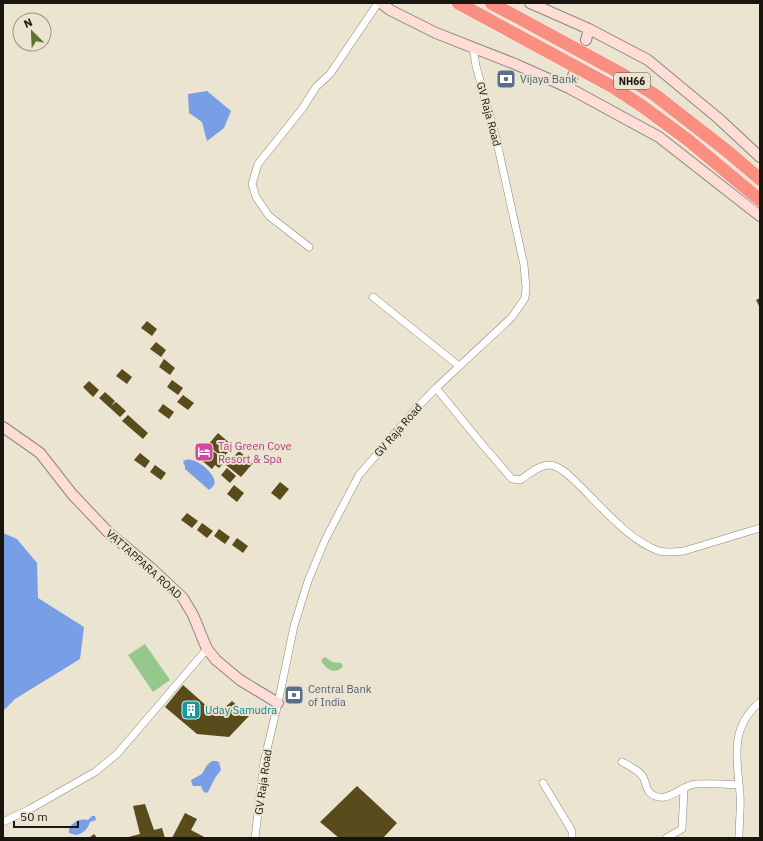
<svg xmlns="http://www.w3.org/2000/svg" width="763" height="841" font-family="'IBM Plex Sans',sans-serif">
<rect width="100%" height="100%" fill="#eae4d1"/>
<path fill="#96c88d" d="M 145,644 L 170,680 L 153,692 L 128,655 Z
M 325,657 L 332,662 L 341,663 L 343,666 C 336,676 325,669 321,660 Z"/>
<path fill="#789ee5" d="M 207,91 L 231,111 L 224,128 L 207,141 L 202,122 L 189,113 L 188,94 Z
M 185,460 C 187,460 189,459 191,460 C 200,461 218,476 214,485 C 213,487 211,488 209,490 L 185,469 L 185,466 L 183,462 Z
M 3,533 L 17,539 L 37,563 L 38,598 L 84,627 L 80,659 L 15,699 L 3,711 Z
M 212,761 L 216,761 L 219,762 L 221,770 L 215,778 L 208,792 L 206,793 L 203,791 L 201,786 L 193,786 L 192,784 L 191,780 L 202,774 L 207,765 Z
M 92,816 L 95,816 L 96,820 L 90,822 C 87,830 84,833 76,835 L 69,833 L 69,828 C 74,821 80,818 88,820 Z"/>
<path fill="#594b1b" d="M 760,298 L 760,308 L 756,300 Z
M 147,321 L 157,329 L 152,336 L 141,328 Z
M 156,342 L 166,350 L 161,357 L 150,349 Z
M 164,359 L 175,368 L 170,375 L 159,367 Z
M 122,369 L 132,377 L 127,384 L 116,376 Z
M 172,380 L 183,388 L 178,395 L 167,387 Z
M 89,381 L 99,390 L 93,397 L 83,387 Z
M 105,392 L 115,401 L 111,406 L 116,402 L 126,411 L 120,417 L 99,398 Z
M 183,395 L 194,403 L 188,410 L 177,402 Z
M 163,404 L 174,412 L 169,419 L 158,411 Z
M 128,415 L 148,433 L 143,439 L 122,421 Z
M 218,433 L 233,446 L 223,458 L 208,445 Z
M 206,445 L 225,461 L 219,468 L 215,465 L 212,469 L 200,459 L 203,456 L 199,453 Z
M 239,451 L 253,463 L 241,477 L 226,465 Z
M 140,453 L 150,461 L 145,468 L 134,460 Z
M 155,465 L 166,473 L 161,480 L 150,472 Z
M 227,468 L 236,476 L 230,483 L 221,475 Z
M 280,482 L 289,489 L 280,500 L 271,493 Z
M 234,485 L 244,493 L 237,502 L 227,494 Z
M 187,513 L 198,521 L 192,528 L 181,520 Z
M 202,523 L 213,531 L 207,538 L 197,530 Z
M 219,529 L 230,537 L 225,544 L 214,536 Z
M 237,538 L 248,546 L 243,553 L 232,545 Z
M 183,685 L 209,708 L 219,713 L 232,701 L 249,716 L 229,737 L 197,734 L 165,707 Z
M 357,786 L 397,823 L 383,838 L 339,838 L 320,822 Z
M 145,804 L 154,830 L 162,828 L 165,838 L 125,838 L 140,834 L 133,806 Z
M 185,813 L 197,819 L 191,830 L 206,838 L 172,838 Z
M 94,834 L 97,838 L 89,838 Z"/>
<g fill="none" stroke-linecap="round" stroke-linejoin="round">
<defs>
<path id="street" d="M 309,247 L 269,216 L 256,197 L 252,184 L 258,164 L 302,109 L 316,87 L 330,74 L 378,3
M 373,297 L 459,366
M 436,388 L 481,443 L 512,479 L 520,480 C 528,475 540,464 550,465 C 560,466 570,476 577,483 C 600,505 629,541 659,551 C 667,553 676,552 684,551 L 760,528
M 622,762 C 629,766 641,771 644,779 C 646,783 646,789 650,793 C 666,806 680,786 695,784 C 710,783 725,784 739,785
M 543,783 L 572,831 L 572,838
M 3,822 L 30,809 L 95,772 L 117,754 L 207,649
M 255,838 L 264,762 L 278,703 L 294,626 L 308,581 L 325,540 L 359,475 L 415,410 L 436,388 L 512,317 L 525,298 L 526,288 L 524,265 L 496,138 L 476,66 L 473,47
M 666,838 L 682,829 L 684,789
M 739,838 C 739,824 741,809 740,794 C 737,759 729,728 760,702"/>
<path id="secondary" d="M 381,3 L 390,10 L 436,33 L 515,64 L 569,88 L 659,137 L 760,216
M 530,3 L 589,29 L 648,60 L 718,118 L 760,157
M 586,40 L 589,29
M 569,88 L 575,70
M 3,427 L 40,453 L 72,494 L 108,532 L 150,567 L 183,598 L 193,615 L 207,649 L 216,660 L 240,680 L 278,703"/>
<path id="highway" d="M 458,3 L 613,87 L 642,106 L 688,140 L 760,200
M 491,3 L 622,74 L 655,95 L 727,151 L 760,179"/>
</defs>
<use href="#street" stroke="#8d8776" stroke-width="8"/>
<use href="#secondary" stroke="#8d8776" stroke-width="12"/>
<use href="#highway" stroke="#fff" stroke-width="14"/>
<use href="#street" stroke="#fff" stroke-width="7"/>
<use href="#secondary" stroke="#feddd9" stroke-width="10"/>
<use href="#highway" stroke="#fa8e80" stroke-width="13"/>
</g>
<defs>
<symbol id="bank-square" viewBox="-11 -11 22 22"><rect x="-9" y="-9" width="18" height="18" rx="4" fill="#5c6f8a" stroke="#eae4d1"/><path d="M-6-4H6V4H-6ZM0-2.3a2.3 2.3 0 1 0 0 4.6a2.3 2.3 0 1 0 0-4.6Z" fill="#fff"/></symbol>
<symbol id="hotel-square" viewBox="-11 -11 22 22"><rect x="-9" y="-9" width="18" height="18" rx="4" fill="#d1479c" stroke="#eae4d1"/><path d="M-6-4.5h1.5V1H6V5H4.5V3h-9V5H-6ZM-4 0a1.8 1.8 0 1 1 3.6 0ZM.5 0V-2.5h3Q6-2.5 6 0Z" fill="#fff"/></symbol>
<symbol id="building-square" viewBox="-11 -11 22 22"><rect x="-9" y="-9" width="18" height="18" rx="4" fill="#0f9aa8" stroke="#eae4d1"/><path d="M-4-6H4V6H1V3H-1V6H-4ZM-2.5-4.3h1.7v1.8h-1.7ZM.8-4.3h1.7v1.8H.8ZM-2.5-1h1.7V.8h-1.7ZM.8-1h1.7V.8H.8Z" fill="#fff"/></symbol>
</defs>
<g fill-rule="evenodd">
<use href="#bank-square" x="495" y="68" width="22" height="22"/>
<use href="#hotel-square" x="193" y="441" width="22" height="22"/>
<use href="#bank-square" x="283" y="684" width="22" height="22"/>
<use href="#building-square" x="180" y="699" width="22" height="22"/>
</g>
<g text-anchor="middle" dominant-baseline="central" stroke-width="4" stroke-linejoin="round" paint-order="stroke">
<rect fill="#eae4d1" stroke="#575449" stroke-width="1" x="614" y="73" width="36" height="16" rx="3"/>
<g font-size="10" font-weight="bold" fill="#18160f">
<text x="632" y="81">NH66</text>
</g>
<g font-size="11" fill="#4e5e75" stroke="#eae4d1" text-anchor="start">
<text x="520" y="79">Vijaya Bank</text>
<text x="308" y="689">Central Bank<tspan x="308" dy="13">of India</tspan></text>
</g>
<g font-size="11" fill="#18160f" stroke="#eae4d1">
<text transform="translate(489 114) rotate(75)">GV Raja Road</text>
<text transform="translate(398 430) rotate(-49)">GV Raja Road</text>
<text transform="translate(144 564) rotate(42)">VATTAPPARA ROAD</text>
<text transform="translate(263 782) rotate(-82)">GV Raja Road</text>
</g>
<g font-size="11" fill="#b23c85" stroke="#eae4d1" text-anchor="start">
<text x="218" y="446">Taj Green Cove<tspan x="218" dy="13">Resort &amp; Spa</tspan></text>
</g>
<g font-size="11" fill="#0d838f" stroke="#eae4d1" text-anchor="start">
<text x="205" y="710">Uday Samudra</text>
</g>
</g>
<rect width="763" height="841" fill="none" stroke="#18160f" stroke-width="8"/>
<g transform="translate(32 32) rotate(336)"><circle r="19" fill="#eae4d1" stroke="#969283"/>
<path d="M0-3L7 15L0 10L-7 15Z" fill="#5c7528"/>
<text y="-6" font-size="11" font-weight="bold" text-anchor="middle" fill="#18160f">N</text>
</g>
<path d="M14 821v6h64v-6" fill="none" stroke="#18160f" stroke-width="2"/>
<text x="20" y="821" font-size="12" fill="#18160f" stroke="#eae4d1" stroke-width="3" paint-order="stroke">50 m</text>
</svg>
